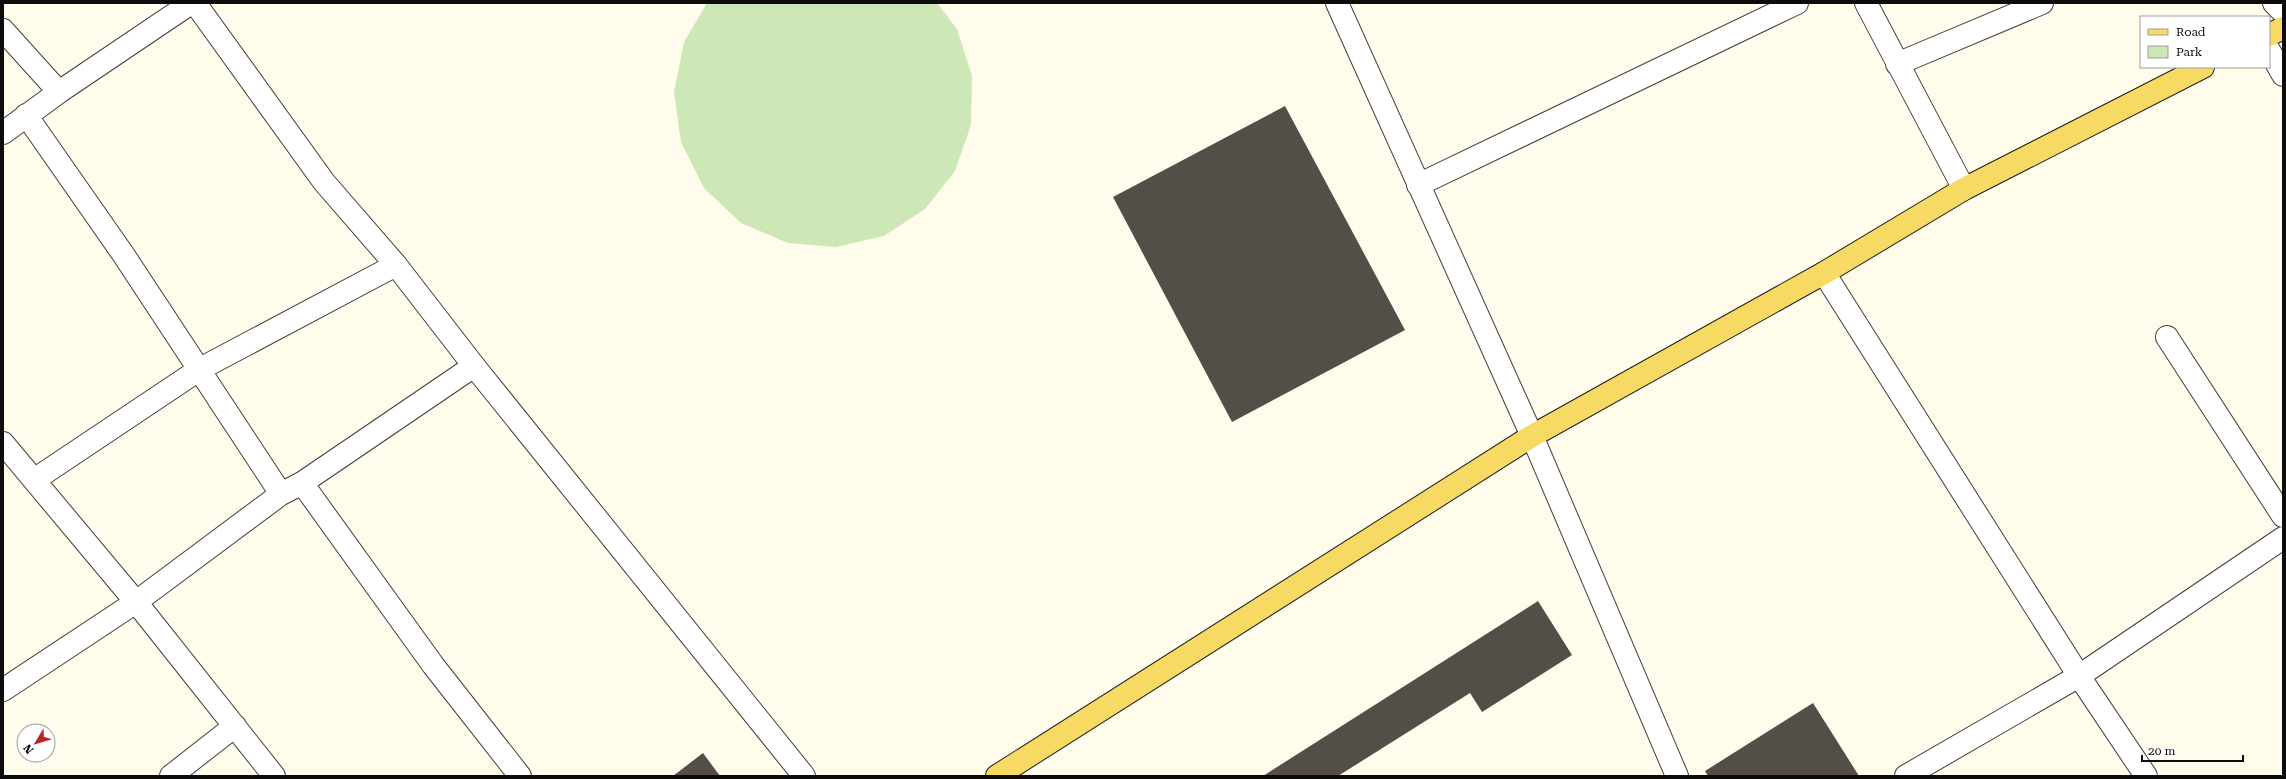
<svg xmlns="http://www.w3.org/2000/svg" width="2286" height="779" font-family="'Roboto Serif',serif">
<rect width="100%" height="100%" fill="#fffceb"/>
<path fill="#cde8b6" d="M 707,3 L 937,3 L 957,29 L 972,76 L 971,125 L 955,171 L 925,209 L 884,236 L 836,247 L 788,243 L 741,223 L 704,188 L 681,142 L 674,92 L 684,42 Z"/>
<path fill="#544e48" d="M 1285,106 L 1405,330 L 1232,422 L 1113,197 Z
M 1538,601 L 1572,655 L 1482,712 L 1470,693 L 1338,776 L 1263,776 Z
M 1813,703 L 1859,776 L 1708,776 L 1705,771 Z
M 703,753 L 720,776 L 673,776 Z"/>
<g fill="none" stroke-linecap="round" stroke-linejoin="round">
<defs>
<path id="minor" d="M 1337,3 L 1532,436 L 1677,776
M 1866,3 L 1964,189
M 2274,3 L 2283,12
M 3,30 L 59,92
M 2269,50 L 2283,75
M 1897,64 L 2042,3
M 26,115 L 123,254 L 281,494
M 3,133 L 59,92 L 191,3
M 1418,185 L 1797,3
M 1824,273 L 2079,676 L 2146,776
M 2167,337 L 2283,516
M 3,443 L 136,602 L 274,776
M 34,480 L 200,369 L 396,265
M 302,483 L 433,665 L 520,776
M 3,690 L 136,602 L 281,494 L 302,483 L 474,366
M 171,776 L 235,726
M 1906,776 L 2079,676 L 2283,538"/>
<path id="tertiary" d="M 195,3 L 324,182 L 396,265 L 474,366 L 804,776"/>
<path id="primary" d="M 2269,35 L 2283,28
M 997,776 L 1532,436 L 1824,273 L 1964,189 L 2203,67"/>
</defs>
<use href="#minor" stroke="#3f3f3f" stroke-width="24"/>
<use href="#tertiary" stroke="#3f3f3f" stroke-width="24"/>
<use href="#primary" stroke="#1d1d1d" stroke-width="24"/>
<use href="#minor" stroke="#fff" stroke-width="22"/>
<use href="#tertiary" stroke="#fff" stroke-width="22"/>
<use href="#primary" stroke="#f7da63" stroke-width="22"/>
</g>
<rect width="2286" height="779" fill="none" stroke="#0c0c0c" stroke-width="8"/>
<rect x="2140" y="16" width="130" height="52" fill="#ffffff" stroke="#9e9e9e"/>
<rect x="2148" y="29" width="20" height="6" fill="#f7da63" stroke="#9e9e9e"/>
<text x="2176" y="36" font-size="12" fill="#0c0c0c">Road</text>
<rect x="2148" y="46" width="20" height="12" fill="#cde8b6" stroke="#9e9e9e"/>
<text x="2176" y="56" font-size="12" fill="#0c0c0c">Park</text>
<g transform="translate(36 743) rotate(232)"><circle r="19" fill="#ffffff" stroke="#9e9e9e"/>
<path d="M0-3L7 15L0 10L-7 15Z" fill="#ba2726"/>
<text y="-6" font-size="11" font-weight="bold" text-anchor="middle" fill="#0c0c0c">N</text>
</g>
<path d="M2142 755v6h101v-6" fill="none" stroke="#0c0c0c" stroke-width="2"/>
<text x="2148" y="755" font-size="12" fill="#0c0c0c" stroke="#ffffff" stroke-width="3" paint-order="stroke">20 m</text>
</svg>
